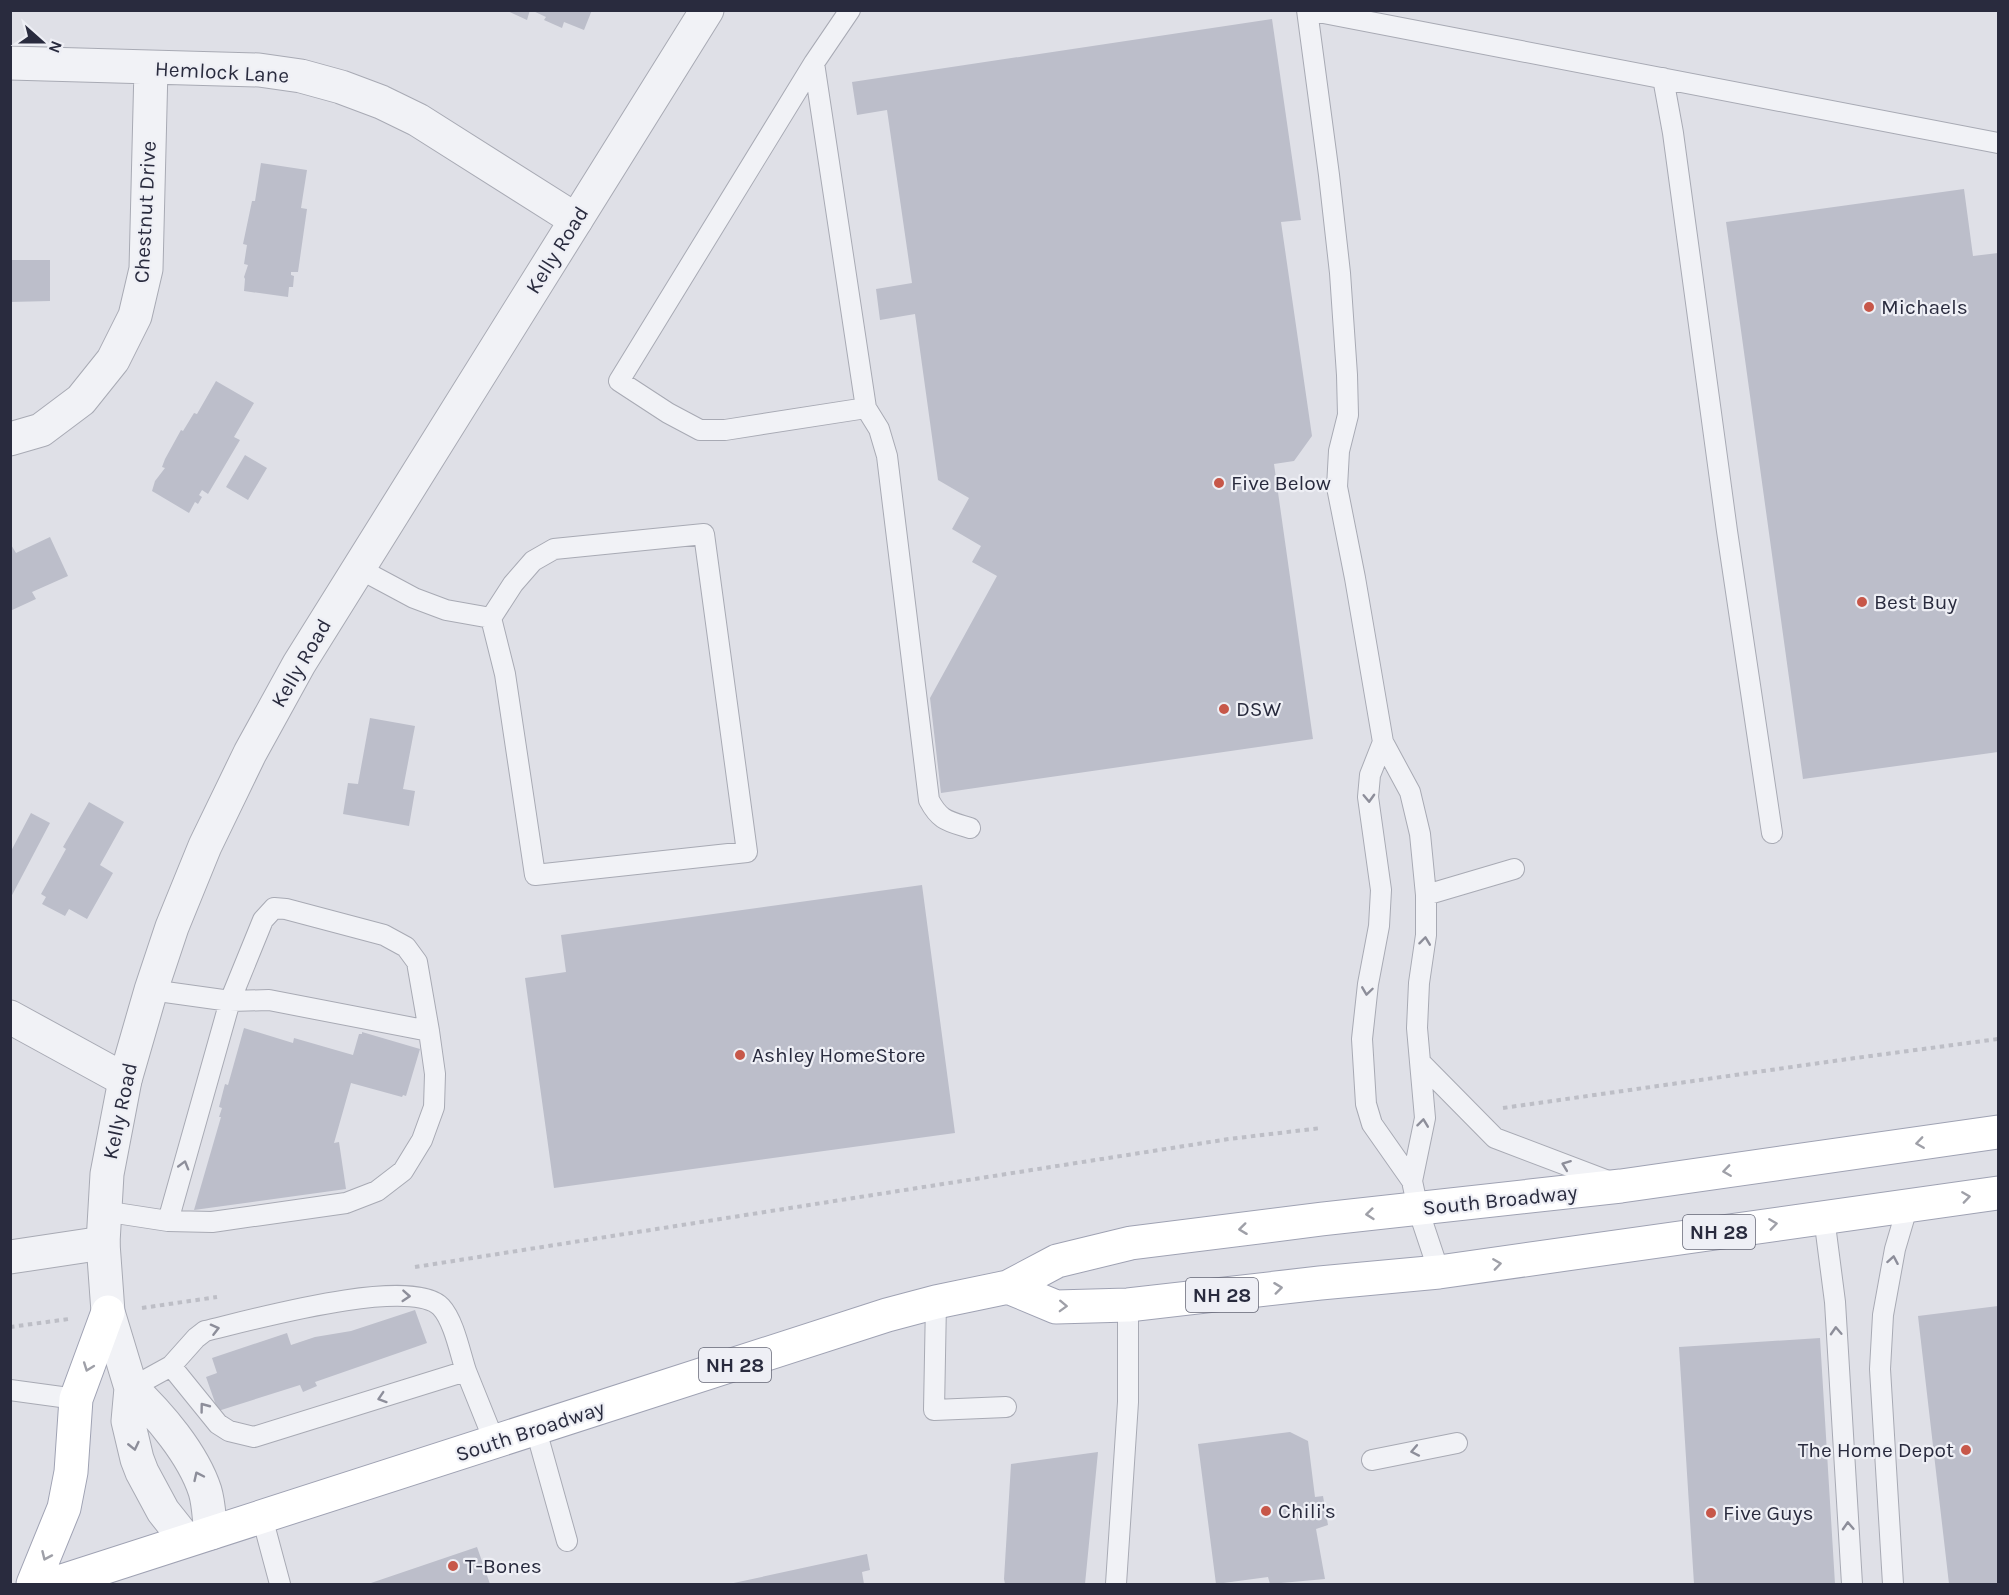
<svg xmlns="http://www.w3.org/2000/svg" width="2009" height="1595" font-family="Karla,sans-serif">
<rect width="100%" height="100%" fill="#dfe0e7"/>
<path fill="#bcbeca" d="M 505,10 L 530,10 L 527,20 Z
M 531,10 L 592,10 L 584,30 L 564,22 L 562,28 L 544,20 L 546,17 Z
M 1272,19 L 1301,220 L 1281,222 L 1312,436 L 1294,461 L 1274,464 L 1313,739 L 941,793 L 930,698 L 997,576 L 972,562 L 981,546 L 952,529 L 969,498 L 938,480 L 915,314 L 880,320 L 876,289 L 912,283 L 887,110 L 857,115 L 852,82 Z
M 261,163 L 307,170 L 301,208 L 307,209 L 298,272 L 291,272 L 291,275 L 294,276 L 293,287 L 289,287 L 288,297 L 244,291 L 245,279 L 244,277 L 248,265 L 244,264 L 247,245 L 243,244 L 252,201 L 255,201 Z
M 1964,189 L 1973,256 L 1998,253 L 1998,752 L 1803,779 L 1726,222 Z
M 10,260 L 50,260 L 50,301 L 10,302 Z
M 216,381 L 254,403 L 234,437 L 240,440 L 208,494 L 202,490 L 199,495 L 202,497 L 198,504 L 195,502 L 189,513 L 152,491 L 155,481 L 165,468 L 162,467 L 165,459 L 181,430 L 183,431 L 194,413 L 197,414 Z
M 245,455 L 267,468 L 248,500 L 226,487 Z
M 50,537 L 68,576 L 32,592 L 36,599 L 10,611 L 10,543 L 16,553 Z
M 370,718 L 415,726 L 403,789 L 415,791 L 409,826 L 343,814 L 348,783 L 358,784 Z
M 89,802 L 124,822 L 100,865 L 113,873 L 87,919 L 69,909 L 65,916 L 42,904 L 46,897 L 41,894 L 66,849 L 63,847 Z
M 31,813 L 50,823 L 10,899 L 10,853 Z
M 922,885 L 955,1133 L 554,1188 L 525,978 L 566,972 L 561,935 Z
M 244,1028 L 293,1043 L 294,1038 L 353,1055 L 359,1034 L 362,1034 L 362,1032 L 420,1049 L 406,1096 L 403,1095 L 402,1097 L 351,1083 L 334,1143 L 339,1142 L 346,1189 L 194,1210 L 221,1117 L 219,1117 L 222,1108 L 219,1107 L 225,1084 L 228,1085 Z
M 1998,1306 L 1998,1584 L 1949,1584 L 1918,1316 Z
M 415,1310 L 427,1343 L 315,1382 L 317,1386 L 303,1392 L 300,1385 L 218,1411 L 206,1377 L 217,1373 L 212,1358 L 287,1333 L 291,1345 L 315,1337 L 351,1331 Z
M 1820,1338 L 1835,1584 L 1694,1584 L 1679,1347 Z
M 1290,1432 L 1308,1441 L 1315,1497 L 1323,1496 L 1328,1525 L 1316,1529 L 1325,1579 L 1270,1584 L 1268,1577 L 1216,1584 L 1198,1444 Z
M 1098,1452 L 1085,1584 L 1005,1584 L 1004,1579 L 1011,1464 Z
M 477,1547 L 490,1584 L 368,1584 Z
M 867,1554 L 870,1570 L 862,1572 L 864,1584 L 729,1584 Z"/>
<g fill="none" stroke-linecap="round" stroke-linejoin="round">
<defs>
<path id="service" d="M 1307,10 L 1329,175 L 1340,273 L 1347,375 L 1348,415 L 1339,451 L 1337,487 L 1355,578 L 1383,742 L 1410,792 L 1420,834 L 1426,895 L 1426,935 L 1419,983 L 1417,1028 L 1425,1118 L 1412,1181 L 1418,1209 L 1439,1272
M 1308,10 L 1998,143
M 814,63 L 866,408 L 725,430 L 700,430 L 668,413 L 619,381 L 814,63 L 850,10
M 1663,78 L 1673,133 L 1727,531 L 1772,833
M 866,408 L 879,429 L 887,456 L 929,800 C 940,821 948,821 970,828
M 358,568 L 414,598 L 446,610 L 491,618 L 505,674 L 535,875 L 747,852 L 704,534 L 554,549 L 533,561 L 513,584 L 491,618
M 1383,742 L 1370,775 L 1368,797 L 1381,890 L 1379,926 L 1368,984 L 1362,1039 L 1366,1104 L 1372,1124 L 1412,1181
M 1426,895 L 1514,869
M 1420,1062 L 1495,1138 L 1611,1182
M 103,1211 L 168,1221 L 212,1222 L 346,1203 L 377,1191 L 403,1171 L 422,1140 L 434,1107 L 435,1074 L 429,1031 L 269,1000 L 230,1001 L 151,990
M 1824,1217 L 1835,1302 L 1852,1584
M 168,1221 L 230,1001 L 263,920 L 274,908 L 286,909 L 384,935 L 406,947 L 417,962 L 429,1031
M 936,1302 L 934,1410 L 1006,1407
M 466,1371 L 495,1443
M 131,1388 L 171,1366 L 196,1338 L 205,1331 C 248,1321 411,1275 441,1307 C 454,1321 460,1353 466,1371 L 254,1437 L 229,1431 L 218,1424 L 171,1366
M 10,1390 L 76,1399
M 536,1430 L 567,1541
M 1372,1460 L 1457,1443
M 262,1517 L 280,1584
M 1116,1584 L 1128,1402 L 1128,1305
M 1893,1584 L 1880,1369 L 1883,1315 L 1895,1249 L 1908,1205"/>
<path id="minor" d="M 10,63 L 259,70 L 301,76 L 341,87 L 381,102 L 418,120 L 576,220
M 10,439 L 41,430 L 81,400 L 113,360 L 135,316 L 146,269 L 151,68
M 10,1017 L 125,1080
M 10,1257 L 103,1243"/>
<path id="tertiary" d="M 131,1388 C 159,1414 193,1454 205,1491 C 209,1504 209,1519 211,1533
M 186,1540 L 163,1511 L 142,1472 L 137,1459 L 128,1421 L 131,1388 L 108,1312 L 103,1243 L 107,1174 L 125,1080 L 151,990 L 172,927 L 205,846 L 250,753 L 299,664 L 707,10"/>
<path id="primary" d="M 1008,1287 L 1056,1307 L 1128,1305 L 1320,1283 L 1439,1272 L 1998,1193
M 33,1584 L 64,1508 L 71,1472 L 76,1399 L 108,1312
M 53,1584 L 887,1315 L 936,1302 L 1008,1287 L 1057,1261 L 1131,1243 L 1322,1219 L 1621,1186 L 1998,1132"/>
</defs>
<use href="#service" stroke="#a8aab4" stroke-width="22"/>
<use href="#minor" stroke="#a8aab4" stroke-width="35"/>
<use href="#tertiary" stroke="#a8aab4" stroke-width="35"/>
<use href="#primary" stroke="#9fa2b3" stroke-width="35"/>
<path stroke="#bdbec6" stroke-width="4" stroke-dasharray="4.5 4.5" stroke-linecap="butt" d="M 1503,1108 L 1848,1059 L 1998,1039
M 415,1267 L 1229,1139 L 1321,1128
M 142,1308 L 217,1297
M 10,1327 L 69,1319"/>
<use href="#service" stroke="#f1f2f6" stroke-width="20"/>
<use href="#minor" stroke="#f1f2f6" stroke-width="33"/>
<use href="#tertiary" stroke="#f1f2f6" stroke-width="33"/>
<use href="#primary" stroke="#fff" stroke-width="33"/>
</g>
<defs><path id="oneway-chevron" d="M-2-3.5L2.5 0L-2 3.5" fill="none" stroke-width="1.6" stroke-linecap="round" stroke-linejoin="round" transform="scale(1.5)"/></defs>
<g stroke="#8d8e9a">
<use href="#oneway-chevron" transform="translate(1369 798) rotate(88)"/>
<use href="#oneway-chevron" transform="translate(1425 941) rotate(-83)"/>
<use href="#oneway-chevron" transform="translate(1367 991) rotate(98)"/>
<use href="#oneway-chevron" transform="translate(1423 1123) rotate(-83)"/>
<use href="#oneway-chevron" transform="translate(184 1165) rotate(-74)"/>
<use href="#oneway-chevron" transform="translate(1566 1165) rotate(-159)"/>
<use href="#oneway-chevron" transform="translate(1893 1260) rotate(-80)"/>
<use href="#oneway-chevron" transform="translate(406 1296) rotate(4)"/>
<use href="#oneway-chevron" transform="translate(215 1329) rotate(-14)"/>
<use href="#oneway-chevron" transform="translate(1836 1331) rotate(-93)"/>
<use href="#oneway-chevron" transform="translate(382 1398) rotate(162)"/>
<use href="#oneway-chevron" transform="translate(204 1407) rotate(-127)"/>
<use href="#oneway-chevron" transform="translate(134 1446) rotate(77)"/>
<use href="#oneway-chevron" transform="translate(1415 1451) rotate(169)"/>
<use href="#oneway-chevron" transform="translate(198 1476) rotate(-115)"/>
<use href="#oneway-chevron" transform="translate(1848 1526) rotate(-93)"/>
</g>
<g stroke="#9fa0a8">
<use href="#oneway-chevron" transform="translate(1920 1143) rotate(172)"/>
<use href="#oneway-chevron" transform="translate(1727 1171) rotate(172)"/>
<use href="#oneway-chevron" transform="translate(1966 1197) rotate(-8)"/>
<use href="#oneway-chevron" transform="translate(1370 1214) rotate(174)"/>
<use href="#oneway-chevron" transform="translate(1773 1224) rotate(-8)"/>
<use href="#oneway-chevron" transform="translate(1243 1229) rotate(173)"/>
<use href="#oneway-chevron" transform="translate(1497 1264) rotate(-8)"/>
<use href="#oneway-chevron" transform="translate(1278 1288) rotate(-7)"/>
<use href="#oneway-chevron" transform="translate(1063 1306) rotate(2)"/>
<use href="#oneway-chevron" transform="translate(88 1367) rotate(110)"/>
<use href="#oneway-chevron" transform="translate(46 1556) rotate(114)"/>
</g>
<g fill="#c75749" stroke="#eeeff5" stroke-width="2">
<circle cx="1869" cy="307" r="6"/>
<circle cx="1219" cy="483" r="6"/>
<circle cx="1862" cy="602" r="6"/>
<circle cx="1224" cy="709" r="6"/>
<circle cx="740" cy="1055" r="6"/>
<circle cx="1966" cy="1450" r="6"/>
<circle cx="1266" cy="1511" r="6"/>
<circle cx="1711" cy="1513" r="6"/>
<circle cx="453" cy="1566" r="6"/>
</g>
<g text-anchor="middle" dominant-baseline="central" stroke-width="4.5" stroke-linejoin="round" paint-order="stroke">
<g fill="#eeeff5" stroke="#646675" stroke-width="1.5">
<rect x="1683" y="1215" width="72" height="34" rx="4.5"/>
<rect x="1186" y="1278" width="72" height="34" rx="4.5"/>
<rect x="699" y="1348" width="72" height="34" rx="4.5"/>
</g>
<g font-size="20" font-weight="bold" fill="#292b3e">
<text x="1719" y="1232">NH 28</text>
<text x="1222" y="1295">NH 28</text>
<text x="735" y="1365">NH 28</text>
</g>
<g font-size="21" fill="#292b3e" stroke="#eeeff5">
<text transform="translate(222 72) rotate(3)">Hemlock Lane</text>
<text transform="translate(145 212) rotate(-87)">Chestnut Drive</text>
<text transform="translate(557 250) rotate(-58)">Kelly Road</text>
<text transform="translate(301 663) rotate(-60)">Kelly Road</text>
<text transform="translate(120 1111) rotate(-78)">Kelly Road</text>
<text transform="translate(1500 1200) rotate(-6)">South Broadway</text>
<text transform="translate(530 1431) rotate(-18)">South Broadway</text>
</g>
<g font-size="21" fill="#292b3e" stroke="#eeeff5" text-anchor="start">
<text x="1881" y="307">Michaels</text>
<text x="1231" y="483">Five Below</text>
<text x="1874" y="602">Best Buy</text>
<text x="1236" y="709">DSW</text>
<text x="752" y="1055">Ashley HomeStore</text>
<text x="1954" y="1450" text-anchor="end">The Home Depot</text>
<text x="1278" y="1511">Chili's</text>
<text x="1723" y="1513">Five Guys</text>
<text x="465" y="1566">T-Bones</text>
</g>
</g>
<rect width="2009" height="1595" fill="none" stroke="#292b3e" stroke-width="24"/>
<g transform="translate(42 42) rotate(111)" stroke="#eeeff5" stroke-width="4.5" paint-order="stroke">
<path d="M0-4.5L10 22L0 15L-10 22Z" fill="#292b3e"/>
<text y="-9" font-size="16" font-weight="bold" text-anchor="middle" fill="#292b3e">N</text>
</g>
</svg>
